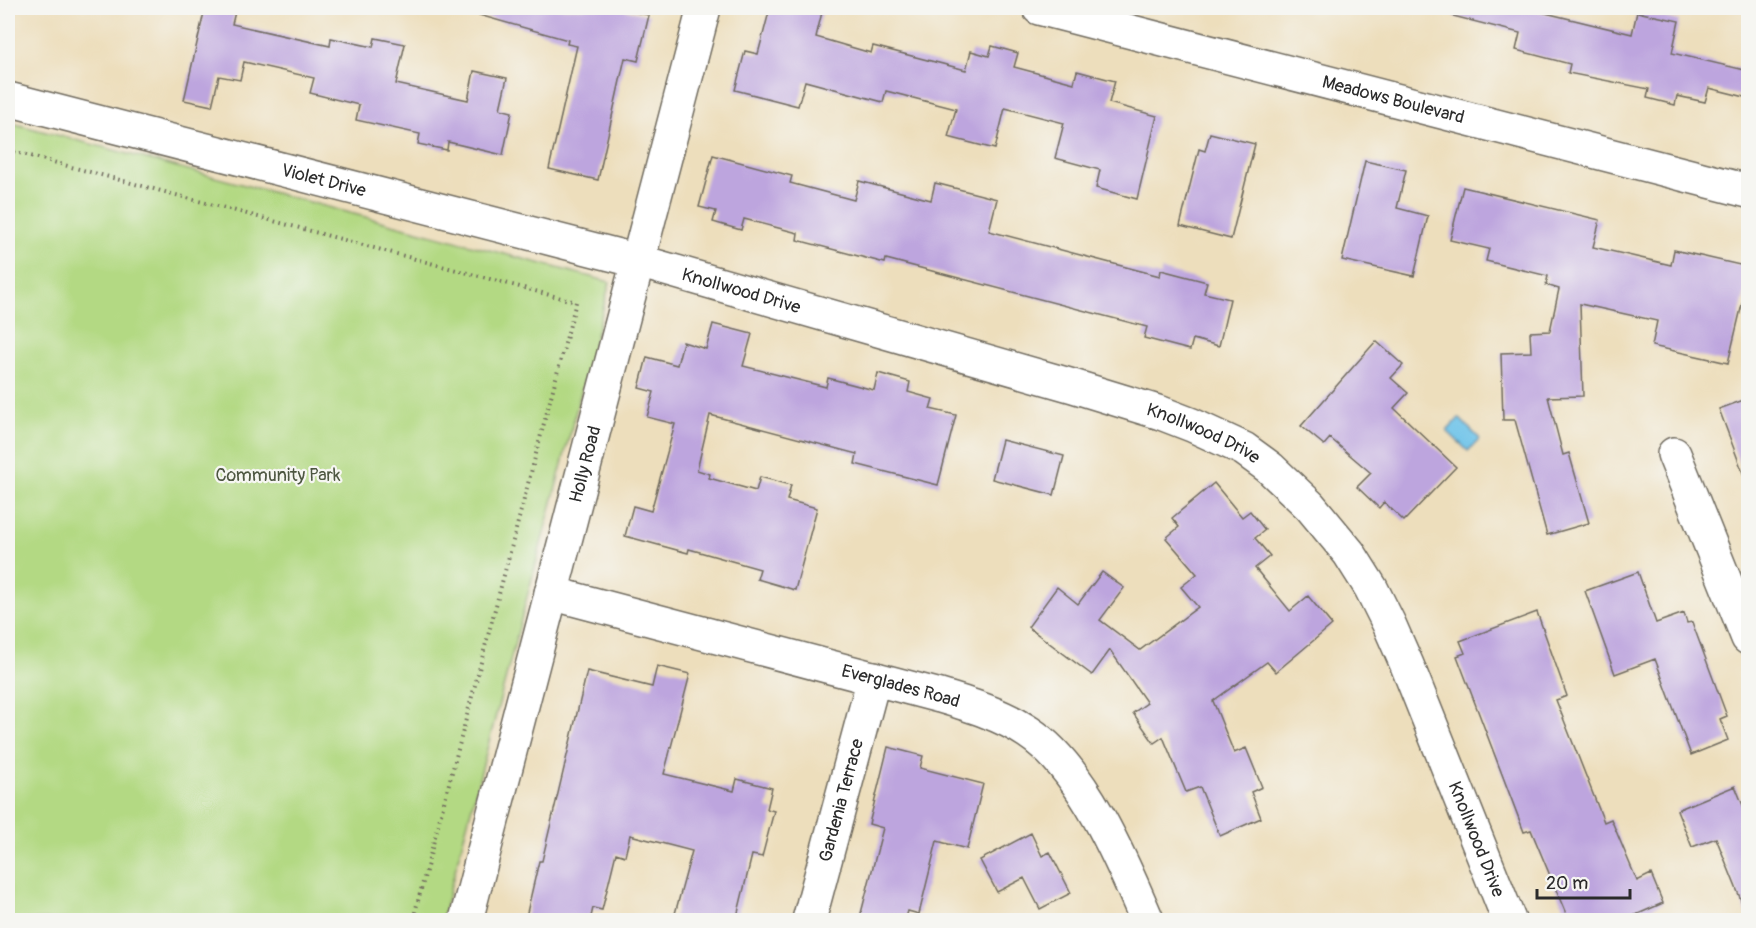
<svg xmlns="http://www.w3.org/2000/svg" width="1756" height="928" font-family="Pangolin,sans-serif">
<rect width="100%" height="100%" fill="#f6f6f2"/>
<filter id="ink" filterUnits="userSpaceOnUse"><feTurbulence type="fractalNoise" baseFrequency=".0167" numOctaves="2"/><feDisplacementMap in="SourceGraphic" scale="12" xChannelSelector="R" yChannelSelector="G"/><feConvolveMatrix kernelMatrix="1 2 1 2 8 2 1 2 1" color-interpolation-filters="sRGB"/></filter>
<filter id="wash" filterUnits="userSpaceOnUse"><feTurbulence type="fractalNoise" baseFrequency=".008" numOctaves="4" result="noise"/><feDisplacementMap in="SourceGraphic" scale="24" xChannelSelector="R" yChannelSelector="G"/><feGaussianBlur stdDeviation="1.35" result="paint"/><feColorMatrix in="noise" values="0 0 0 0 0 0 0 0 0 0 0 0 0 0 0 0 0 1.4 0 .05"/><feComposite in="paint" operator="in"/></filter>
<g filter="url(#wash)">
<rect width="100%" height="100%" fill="#eddebc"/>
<path fill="#b3d983" stroke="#6f8257" stroke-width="1.5" d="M 8,122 L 610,282 L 442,920 L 8,920 Z"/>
<path fill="#6cc2e9" stroke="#4c768a" stroke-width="1.5" d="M 1459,418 L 1480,439 L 1468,451 L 1447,431 Z"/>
<g id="blocks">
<path fill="#bda5de" d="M 205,8 L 236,8 L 232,24 L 330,46 L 331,38 L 373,47 L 375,38 L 405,44 L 396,84 L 468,100 L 474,71 L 507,78 L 500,109 L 512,112 L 503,155 L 448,142 L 447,150 L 418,144 L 420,134 L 356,120 L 359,105 L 310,93 L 314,78 L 244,62 L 240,80 L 219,76 L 212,106 L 184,100 Z
M 480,8 L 616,8 L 649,15 L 638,61 L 625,58 L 598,180 L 549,169 L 577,46 L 567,44 L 568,40 L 479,15 Z
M 770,8 L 823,8 L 816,37 L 871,53 L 873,46 L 966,70 L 971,51 L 989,56 L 992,46 L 1018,53 L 1014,67 L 1074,83 L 1077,71 L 1115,81 L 1109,103 L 1157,116 L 1137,199 L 1096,188 L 1100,170 L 1055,158 L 1064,123 L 1005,108 L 995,149 L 948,137 L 956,109 L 886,91 L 883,102 L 805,81 L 798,106 L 735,90 L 745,51 L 758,54 Z
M 1454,8 L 1525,8 L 1632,34 L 1637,12 L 1679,21 L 1672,53 L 1749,71 L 1749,98 L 1709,88 L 1705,102 L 1677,96 L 1675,105 L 1647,98 L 1649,89 L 1568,73 L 1570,64 L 1516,50 L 1520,33 L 1453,16 Z
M 1210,133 L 1255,144 L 1231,239 L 1180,226 L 1199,149 L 1205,151 Z
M 713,155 L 792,176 L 790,183 L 854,200 L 859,181 L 931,200 L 935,183 L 997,199 L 989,231 L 1160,276 L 1161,270 L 1207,282 L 1204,293 L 1230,299 L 1219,346 L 1193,339 L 1190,350 L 1144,338 L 1147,327 L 886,259 L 885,263 L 797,240 L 798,233 L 744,219 L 741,230 L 713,222 L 716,211 L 699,207 Z
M 1365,161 L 1406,170 L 1397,208 L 1428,216 L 1414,276 L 1342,260 Z
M 1463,187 L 1600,220 L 1593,247 L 1671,265 L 1674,250 L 1749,267 L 1749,275 L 1728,363 L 1652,346 L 1657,321 L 1580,304 L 1583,396 L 1548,397 L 1563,455 L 1569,453 L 1589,523 L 1547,535 L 1515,420 L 1503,420 L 1501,353 L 1531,352 L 1530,332 L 1550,331 L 1559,289 L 1546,285 L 1548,276 L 1486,261 L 1489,249 L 1450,240 Z
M 713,324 L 752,334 L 743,366 L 826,387 L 828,378 L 874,390 L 878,373 L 910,382 L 908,392 L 933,399 L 930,409 L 956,415 L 938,485 L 855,464 L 857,454 L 710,415 L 697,470 L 710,474 L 709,478 L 756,491 L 760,477 L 791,485 L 787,500 L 817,508 L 795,590 L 757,579 L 760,569 L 689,549 L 688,553 L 625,536 L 633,506 L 651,511 L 675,424 L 647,417 L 654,392 L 639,388 L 647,357 L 677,365 L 683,342 L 706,349 Z
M 1376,341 L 1403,365 L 1391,378 L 1408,393 L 1394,408 L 1456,467 L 1404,521 L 1384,502 L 1379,508 L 1357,487 L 1371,473 L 1330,438 L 1324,445 L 1301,426 Z
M 1749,398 L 1749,481 L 1746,481 L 1719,409 Z
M 1002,440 L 1064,456 L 1054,495 L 992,479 Z
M 1214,483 L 1242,517 L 1250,511 L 1265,530 L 1255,538 L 1270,556 L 1255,568 L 1290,611 L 1308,596 L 1332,625 L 1276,672 L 1267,662 L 1213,701 L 1234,753 L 1246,748 L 1262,787 L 1251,792 L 1261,818 L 1220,836 L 1200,787 L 1186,792 L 1163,737 L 1154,743 L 1133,713 L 1147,703 L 1110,650 L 1092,675 L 1028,627 L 1057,587 L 1078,604 L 1102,572 L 1124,588 L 1100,620 L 1140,650 L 1198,607 L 1181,587 L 1197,574 L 1166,538 L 1179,527 L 1172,518 Z
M 1638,572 L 1656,623 L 1684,613 L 1687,623 L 1692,622 L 1727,716 L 1720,719 L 1728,740 L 1691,755 L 1655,659 L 1615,674 L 1585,591 Z
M 1537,612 L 1567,696 L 1556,700 L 1604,822 L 1611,819 L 1637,881 L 1651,874 L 1663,903 L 1622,921 L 1569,921 L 1531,830 L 1524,832 L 1457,656 L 1465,653 L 1460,641 Z
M 657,666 L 690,674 L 664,774 L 734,791 L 737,779 L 772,788 L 767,809 L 774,811 L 762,857 L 752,855 L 736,921 L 673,921 L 692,851 L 630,835 L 625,856 L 616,853 L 602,910 L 593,908 L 590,921 L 525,921 L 539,861 L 542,861 L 587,671 L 652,687 Z
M 888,747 L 923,756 L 920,768 L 983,784 L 967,849 L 937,841 L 919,914 L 908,911 L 905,921 L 859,921 L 883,828 L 869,824 Z
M 1735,786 L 1749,820 L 1749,915 L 1747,915 L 1716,838 L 1692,847 L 1677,810 Z
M 1031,833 L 1042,856 L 1050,852 L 1071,893 L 1040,909 L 1024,878 L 997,892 L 980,860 Z"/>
</g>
</g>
<g filter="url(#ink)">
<use href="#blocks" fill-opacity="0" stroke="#6f6a5e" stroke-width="1.5"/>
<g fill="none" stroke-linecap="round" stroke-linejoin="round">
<defs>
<g id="minor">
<path id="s1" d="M 1039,8 L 1748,191"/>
<path id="s2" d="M 8,99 L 638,261 L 1073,386 L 1161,413 L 1192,425 L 1244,449 L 1270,468 L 1310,506 L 1349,553 L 1371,588 L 1389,624 L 1407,665 L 1509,920"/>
<path d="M 1674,454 L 1748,638"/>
<path id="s3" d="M 551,593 L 940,696 C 970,705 1001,714 1028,732 C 1083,768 1122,861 1147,920"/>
<path id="s4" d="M 466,920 L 704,8"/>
<path id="s5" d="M 809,920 L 874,678"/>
</g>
</defs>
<use href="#minor" stroke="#6f6a5e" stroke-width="36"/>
<path stroke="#6f6a5e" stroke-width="4" stroke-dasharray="1.5 4.5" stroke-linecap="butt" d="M 8,150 L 576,302 L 413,920"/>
<use href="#minor" stroke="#fff" stroke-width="33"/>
</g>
</g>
<g text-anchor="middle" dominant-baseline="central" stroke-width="4.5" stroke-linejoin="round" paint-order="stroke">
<g font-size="18" fill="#2b2b2b" stroke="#f6f6f2">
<text stroke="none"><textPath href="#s1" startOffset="366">Meadows Boulevard</textPath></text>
<text stroke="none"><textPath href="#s2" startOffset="326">Violet Drive</textPath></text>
<text stroke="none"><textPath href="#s2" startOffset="758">Knollwood Drive</textPath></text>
<text stroke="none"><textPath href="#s2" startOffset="1242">Knollwood Drive</textPath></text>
<text stroke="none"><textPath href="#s4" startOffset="471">Holly Road</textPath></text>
<text stroke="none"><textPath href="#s3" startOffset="362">Everglades Road</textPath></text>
<text stroke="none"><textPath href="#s5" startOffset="124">Gardenia Terrace</textPath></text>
<text stroke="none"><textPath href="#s2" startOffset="1748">Knollwood Drive</textPath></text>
</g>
<g font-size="18" fill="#4d5641" stroke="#f6f6f2">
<text x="278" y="475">Community Park</text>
</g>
</g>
<rect width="1756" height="928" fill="none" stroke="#f6f6f2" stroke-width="30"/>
<path d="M1537 889v9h93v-9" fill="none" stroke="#2b2b2b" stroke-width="3"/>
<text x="1546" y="889" font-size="18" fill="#2b2b2b" stroke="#f6f6f2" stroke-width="4.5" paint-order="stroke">20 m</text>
</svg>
